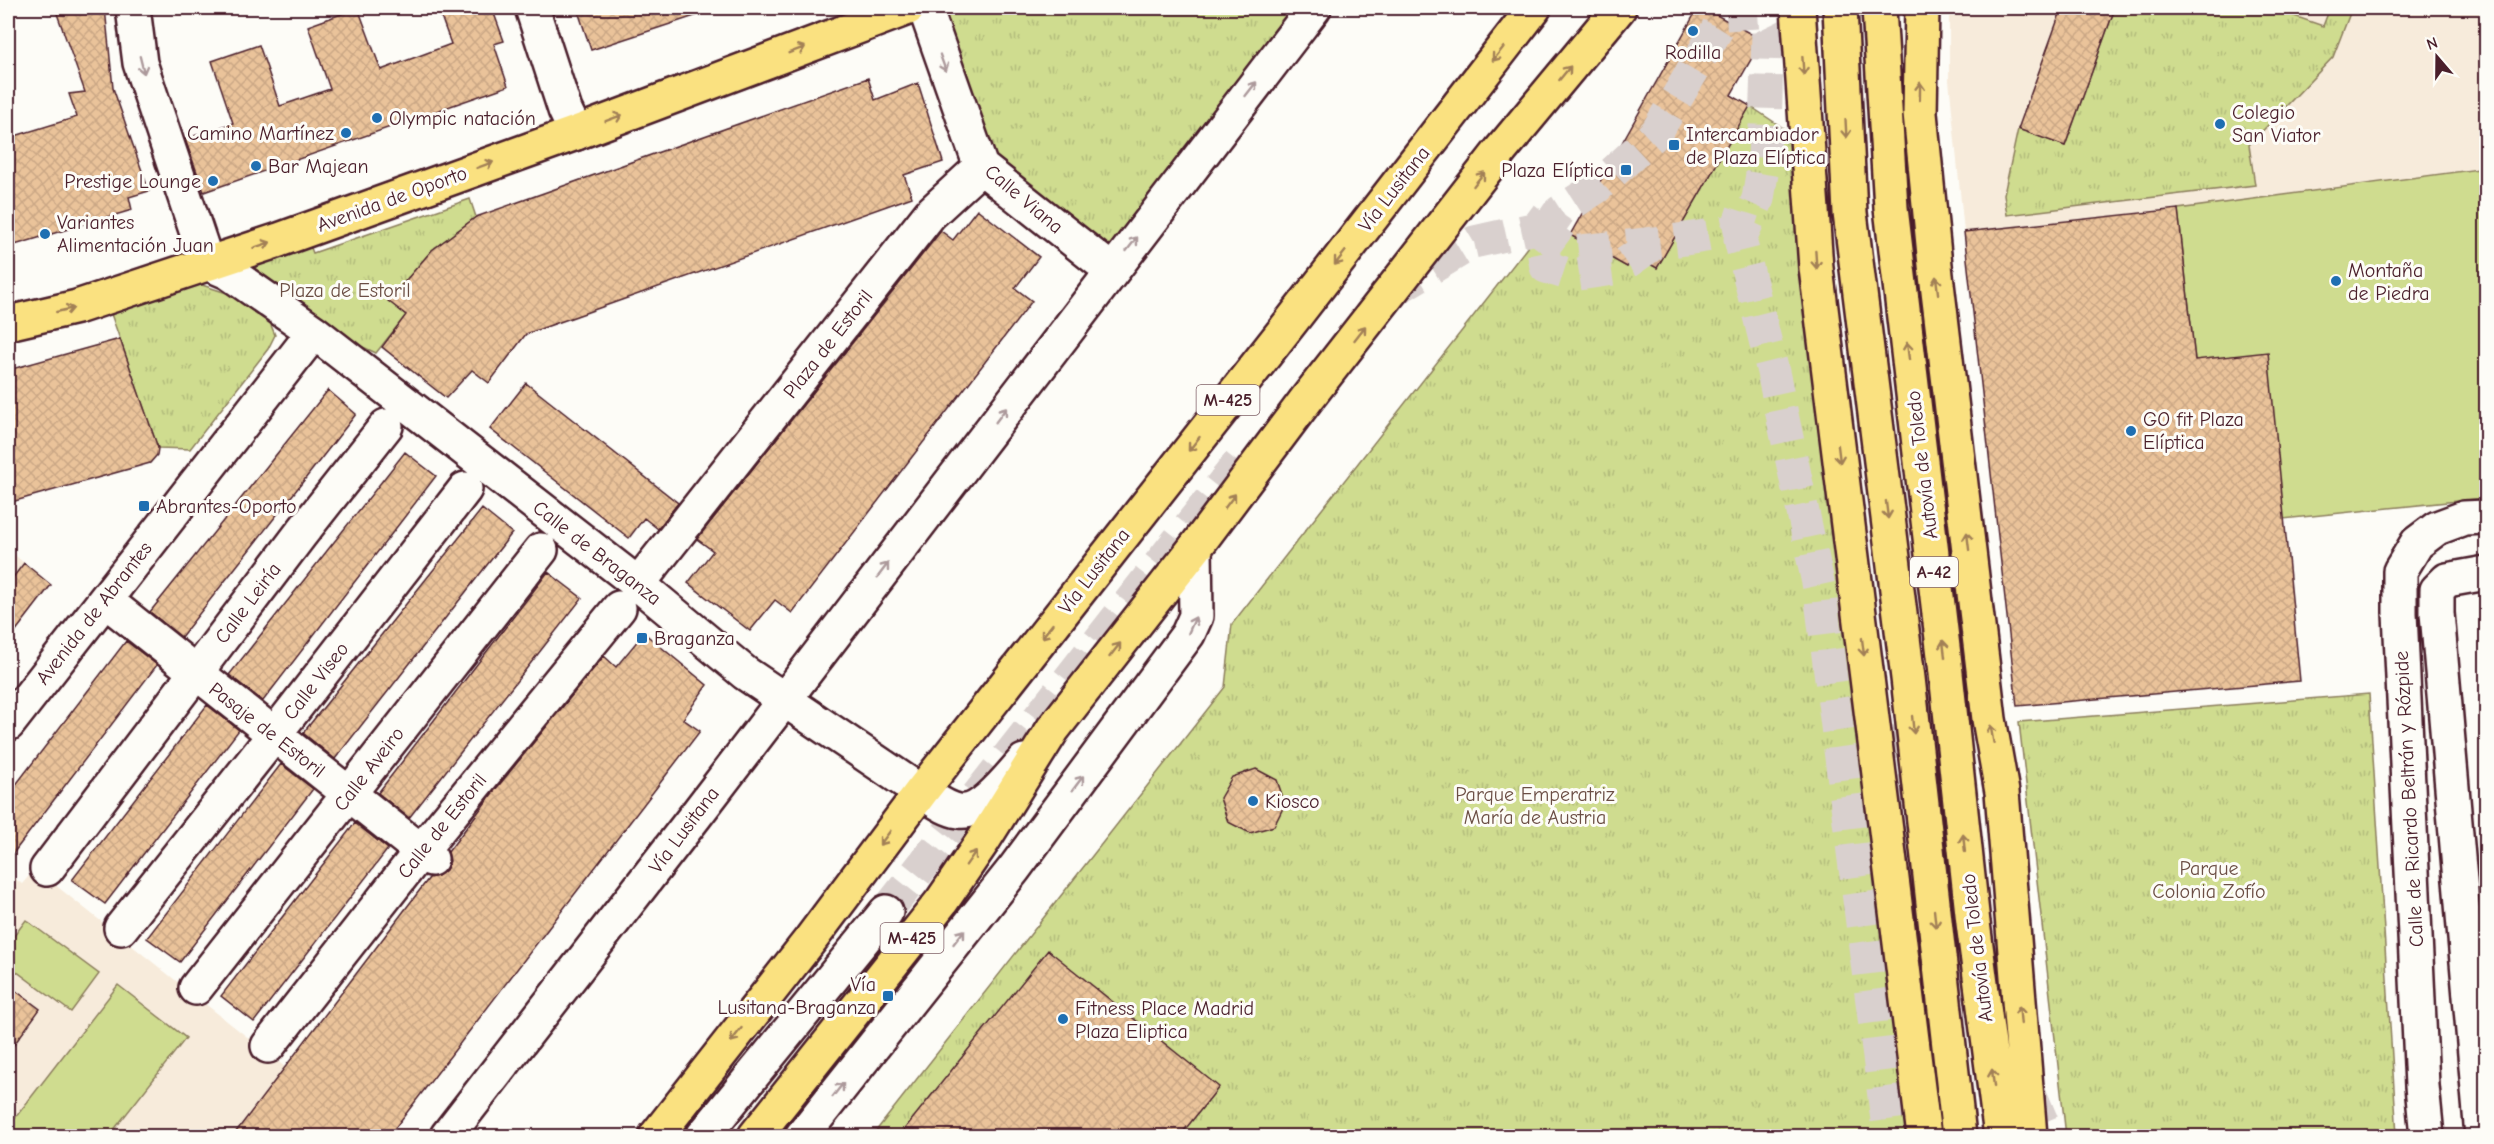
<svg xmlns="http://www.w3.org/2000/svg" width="2494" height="1144" font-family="'Comic Neue',sans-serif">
<defs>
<pattern id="park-tufts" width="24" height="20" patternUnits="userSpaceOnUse" patternTransform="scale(1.5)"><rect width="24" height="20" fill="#cfdc8f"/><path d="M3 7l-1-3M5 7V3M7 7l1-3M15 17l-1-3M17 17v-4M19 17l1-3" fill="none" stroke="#b3bc7c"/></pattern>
<pattern id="building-cross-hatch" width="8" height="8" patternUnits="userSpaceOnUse" patternTransform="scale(1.5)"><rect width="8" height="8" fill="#eac39a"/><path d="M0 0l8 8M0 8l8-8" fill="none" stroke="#caa785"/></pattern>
</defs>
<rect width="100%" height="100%" fill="#fdfcf7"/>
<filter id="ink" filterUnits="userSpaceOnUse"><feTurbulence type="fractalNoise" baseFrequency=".0167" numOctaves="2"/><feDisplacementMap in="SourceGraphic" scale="12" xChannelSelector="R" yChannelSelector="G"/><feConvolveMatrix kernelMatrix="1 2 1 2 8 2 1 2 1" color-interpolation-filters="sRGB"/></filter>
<g filter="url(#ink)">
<path fill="#f7ebdb" d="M 1949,8 L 2481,8 L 2486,17 L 2486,168 L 2178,209 L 1964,232 L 1949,80 Z
M 8,549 L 24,563 L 8,584 Z
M 35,869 L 285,1067 L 232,1136 L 8,1136 L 8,873 L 22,884 Z"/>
<path fill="#cfdc8f" stroke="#8c7e5d" stroke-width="1.5" d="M 2486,168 L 2486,498 L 2283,519 L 2195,360 L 2178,209 Z
M 26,920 L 99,974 L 71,1012 L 8,965 L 8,944 Z
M 118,985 L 186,1038 L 109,1136 L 8,1136 L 8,1127 Z"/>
<path fill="url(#park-tufts)" stroke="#8c7e5d" stroke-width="1.5" d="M 925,8 L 1314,8 L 1111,270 L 981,167 Z
M 2115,8 L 2271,8 L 2323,26 L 2330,8 L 2352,8 L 2333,57 L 2249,145 L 2255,185 L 2007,215 L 2004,194 L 2018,129 L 2065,146 Z
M 1750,106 L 1792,134 L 1915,1136 L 872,1136 L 1225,687 L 1232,624 L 1547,222 L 1627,267 L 1634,255 L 1657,268 Z
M 470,199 L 476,217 L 432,250 L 389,301 L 406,315 L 376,353 L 315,325 L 245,267 L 309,243 L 313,253 Z
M 199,284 L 242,298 L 268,318 L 275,335 L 268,349 L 190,449 L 158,448 L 110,311 Z
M 2369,694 L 2397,1136 L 2066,1136 L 2019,722 Z"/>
<path fill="url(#building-cross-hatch)" stroke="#4a1f2b" stroke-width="1.5" d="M 55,8 L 105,8 L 113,88 L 149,191 L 129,197 L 132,210 L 8,247 L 8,138 L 77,117 L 69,94 L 85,92 Z
M 358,8 L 381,70 L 451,44 L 438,8 L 492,8 L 504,41 L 494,44 L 508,86 L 204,192 L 185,139 L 233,123 L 212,61 L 259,45 L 280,106 L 330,89 L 308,26 Z
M 577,8 L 703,8 L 704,13 L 591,50 Z
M 1698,8 L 1704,8 L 1762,40 L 1731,95 L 1750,106 L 1657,268 L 1634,255 L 1627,267 L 1570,235 Z
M 2062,8 L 2115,8 L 2065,146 L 2018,129 Z
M 868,78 L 875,100 L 918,83 L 943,162 L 904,175 L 912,197 L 526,334 L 489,383 L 472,370 L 446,398 L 382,347 L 406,315 L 388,301 L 432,250 L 476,217 Z
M 977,209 L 1039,257 L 1015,288 L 1032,301 L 792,613 L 775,600 L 750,631 L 688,583 L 713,551 L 697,539 L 941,231 L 953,240 Z
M 2178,209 L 2195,360 L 2268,352 L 2300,681 L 2017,706 L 1964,232 Z
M 120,339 L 158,448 L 157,455 L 150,463 L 8,503 L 8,370 Z
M 526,383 L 678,503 L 658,529 L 644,518 L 629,538 L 490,429 Z
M 328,390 L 356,414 L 181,637 L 150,612 Z
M 405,452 L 436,476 L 263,701 L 229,675 Z
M 482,509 L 512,533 L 335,759 L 303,733 Z
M 24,563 L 51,585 L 8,641 L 8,584 Z
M 548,572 L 582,598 L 409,818 L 378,793 Z
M 644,633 L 707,685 L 683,719 L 700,731 L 388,1137 L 232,1137 L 429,878 L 438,876 L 446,870 L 450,861 L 448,852 L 495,790 L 604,656 L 616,667 Z
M 126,641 L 157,665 L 8,860 L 8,795 Z
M 207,705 L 239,730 L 105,904 L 72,880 Z
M 281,764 L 313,789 L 180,962 L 147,938 Z
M 1256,769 L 1277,780 L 1285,804 L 1274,826 L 1250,833 L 1228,822 L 1220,798 L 1232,777 Z
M 355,823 L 388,849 L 254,1022 L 221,996 Z
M 1048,950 L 1219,1087 L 1179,1137 L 898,1137 Z
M 8,985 L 40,1009 L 8,1053 Z"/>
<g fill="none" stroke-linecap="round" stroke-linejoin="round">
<path stroke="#d9d0ce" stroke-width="33" stroke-dasharray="33 16" stroke-linecap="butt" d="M 1537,228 L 1569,252 C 1625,246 1681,242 1737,230 L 1745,205
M 1653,244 L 1619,268 L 1571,275 L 1546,267 L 1541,238 L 1559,212 L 1596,188 L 1656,133 L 1726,14 L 1758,12 L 1768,33 L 1764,161 L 1758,199 L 1740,239 L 1773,372 L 1820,592 L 1889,1136
M 1390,293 L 1474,242 L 1537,228 L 1552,208
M 1878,731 L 2048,1136
M 886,912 L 1239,463"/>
<defs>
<path id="minor" d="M 133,8 L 140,63 L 207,263 L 228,272 L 314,332 L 638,584 L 745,673 L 921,792 C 932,798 945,809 959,811 C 982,815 1010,776 1024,761
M 532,8 L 565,110 L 576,133
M 925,8 L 981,167 L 1111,270
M 638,584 L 930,214 L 981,167
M 105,600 L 431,859
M 8,724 L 314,332
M 47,869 L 300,535 L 386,426
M 121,928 L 274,735 L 465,489
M 196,988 L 541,550
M 268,1046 L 421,851 L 619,608
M 447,1136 L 696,815 L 1314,8
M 703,1136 L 886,912
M 802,1136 L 1014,869 L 1188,634 L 1196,616 L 1195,548
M 2427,1136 L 2422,1086 L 2400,613 L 2400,571 L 2417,543 L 2437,528 L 2464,518 L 2486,517
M 2482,1136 L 2437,613 L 2437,590 L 2447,580 L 2486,573"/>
<path id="major" d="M 8,323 L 77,307 L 279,240 L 576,133 L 908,8
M 656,1136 L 811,939 L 921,792 L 1290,323 L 1534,8
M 755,1136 L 942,901 L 983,841 L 1053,729 L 1195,548 L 1306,400 L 1501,150 L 1619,8"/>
<path id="highway" d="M 1798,8 L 1816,268 L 1924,1136
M 1840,8 L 1850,213 L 1908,678 L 1959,1136
M 1879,8 L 1891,208 L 1945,664 L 1973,923 L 2001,1136
M 1922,8 L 1920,113 L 1936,275 L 1989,719 L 2002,792 L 2030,1136"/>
</defs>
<use href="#minor" stroke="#4a1f2b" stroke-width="38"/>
<use href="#major" stroke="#4a1f2b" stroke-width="38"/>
<use href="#highway" stroke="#4a1f2b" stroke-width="38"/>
<use href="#minor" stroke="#fdfcf7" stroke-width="33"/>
<use href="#major" stroke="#fae180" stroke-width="33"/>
<use href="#highway" stroke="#fae180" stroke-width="33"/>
</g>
<defs><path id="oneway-shaft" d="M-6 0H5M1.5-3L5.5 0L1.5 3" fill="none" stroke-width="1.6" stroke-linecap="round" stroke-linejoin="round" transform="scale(1.5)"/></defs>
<g stroke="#a28056">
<use href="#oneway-shaft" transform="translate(797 50) rotate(-21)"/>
<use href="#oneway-shaft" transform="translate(1498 54) rotate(128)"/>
<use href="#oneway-shaft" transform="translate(1803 66) rotate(86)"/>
<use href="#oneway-shaft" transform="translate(1565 73) rotate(-51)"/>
<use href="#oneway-shaft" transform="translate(1920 91) rotate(-89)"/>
<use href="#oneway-shaft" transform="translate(614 118) rotate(-21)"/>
<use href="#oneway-shaft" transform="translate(1846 129) rotate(87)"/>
<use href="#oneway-shaft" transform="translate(485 165) rotate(-20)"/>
<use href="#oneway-shaft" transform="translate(1479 179) rotate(-52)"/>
<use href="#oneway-shaft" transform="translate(262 245) rotate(-18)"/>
<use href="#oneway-shaft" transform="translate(1340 258) rotate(128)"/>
<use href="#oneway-shaft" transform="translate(1816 260) rotate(86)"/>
<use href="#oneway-shaft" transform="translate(1937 285) rotate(-97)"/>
<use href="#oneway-shaft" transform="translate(65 310) rotate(-13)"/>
<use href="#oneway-shaft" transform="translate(1360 333) rotate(-52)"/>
<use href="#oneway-shaft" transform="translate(1908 351) rotate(-97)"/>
<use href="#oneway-shaft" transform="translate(1194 444) rotate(128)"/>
<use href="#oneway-shaft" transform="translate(1839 454) rotate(83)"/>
<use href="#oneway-shaft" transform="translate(1230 501) rotate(-53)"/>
<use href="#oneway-shaft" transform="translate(1887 510) rotate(83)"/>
<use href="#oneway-shaft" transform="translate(1968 541) rotate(-97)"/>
<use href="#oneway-shaft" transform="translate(1047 631) rotate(128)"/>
<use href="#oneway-shaft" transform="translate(1863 647) rotate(83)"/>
<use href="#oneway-shaft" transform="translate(1944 649) rotate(-97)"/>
<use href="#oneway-shaft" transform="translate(1115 650) rotate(-52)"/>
<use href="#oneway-shaft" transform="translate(1913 725) rotate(84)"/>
<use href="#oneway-shaft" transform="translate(1992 734) rotate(-100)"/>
<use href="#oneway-shaft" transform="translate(885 838) rotate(127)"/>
<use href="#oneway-shaft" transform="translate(1964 843) rotate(-96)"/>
<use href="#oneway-shaft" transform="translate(971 858) rotate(-55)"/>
<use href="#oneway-shaft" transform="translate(1935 919) rotate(84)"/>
<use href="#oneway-shaft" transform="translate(2020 1015) rotate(-95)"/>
<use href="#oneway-shaft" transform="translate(736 1035) rotate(128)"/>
<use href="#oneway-shaft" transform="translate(1993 1078) rotate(-97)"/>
</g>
<g stroke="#ac999b">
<use href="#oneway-shaft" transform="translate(943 63) rotate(70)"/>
<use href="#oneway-shaft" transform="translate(142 65) rotate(76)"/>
<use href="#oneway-shaft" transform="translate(1251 89) rotate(-52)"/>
<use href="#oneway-shaft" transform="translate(1132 244) rotate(-52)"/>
<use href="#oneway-shaft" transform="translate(1001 415) rotate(-53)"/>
<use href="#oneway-shaft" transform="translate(883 570) rotate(-53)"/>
<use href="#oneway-shaft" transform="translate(1192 625) rotate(-66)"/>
<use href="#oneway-shaft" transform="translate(1078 783) rotate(-53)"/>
<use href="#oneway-shaft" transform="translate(959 937) rotate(-52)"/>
<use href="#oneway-shaft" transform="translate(838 1090) rotate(-52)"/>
</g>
</g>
<g fill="#1f6fb2" stroke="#fdfcf7" stroke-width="2">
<circle cx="1693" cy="31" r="6"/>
<circle cx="377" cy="118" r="6"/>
<circle cx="2220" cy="124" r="6"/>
<circle cx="346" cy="133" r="6"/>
<rect x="1668" y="139" width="12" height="12" rx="3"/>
<circle cx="256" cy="166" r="6"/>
<rect x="1620" y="164" width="12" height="12" rx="3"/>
<circle cx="213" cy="181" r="6"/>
<circle cx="45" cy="234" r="6"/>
<circle cx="2336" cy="281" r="6"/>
<circle cx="2131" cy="431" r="6"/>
<rect x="138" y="500" width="12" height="12" rx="3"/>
<rect x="636" y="632" width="12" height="12" rx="3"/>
<circle cx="1253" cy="801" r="6"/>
<rect x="882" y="990" width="12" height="12" rx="3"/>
<circle cx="1063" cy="1019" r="6"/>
</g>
<g text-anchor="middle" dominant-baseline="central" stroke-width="6" stroke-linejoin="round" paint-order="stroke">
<g fill="#fdfcf7" stroke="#806168" stroke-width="1.5">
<rect x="1196.5" y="385" width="63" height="30" rx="4.5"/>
<rect x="1910" y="557" width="48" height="30" rx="4.5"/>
<rect x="880.5" y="923" width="63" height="30" rx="4.5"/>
</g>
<g font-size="18" font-weight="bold" fill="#4a1f2b">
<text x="1228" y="400">M-425</text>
<text x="1934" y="572">A-42</text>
<text x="912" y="938">M-425</text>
</g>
<g font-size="20" fill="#4a1f2b" stroke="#fdfcf7" text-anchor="start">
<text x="1693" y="52" text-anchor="middle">Rodilla</text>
<text x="2232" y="112">Colegio<tspan x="2232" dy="23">San Viator</tspan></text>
<text x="389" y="118">Olympic natación</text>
<text x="334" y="133" text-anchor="end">Camino Martínez</text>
<text x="1686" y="134">Intercambiador<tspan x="1686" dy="23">de Plaza Elíptica</tspan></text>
<text x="268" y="166">Bar Majean</text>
<text x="1614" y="170" text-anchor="end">Plaza Elíptica</text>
<text x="201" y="181" text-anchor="end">Prestige Lounge</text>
<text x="57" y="222">Variantes<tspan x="57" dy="23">Alimentación Juan</tspan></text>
<text x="2348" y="270">Montaña<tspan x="2348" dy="23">de Piedra</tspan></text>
<text x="2143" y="419">GO fit Plaza<tspan x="2143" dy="23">Elíptica</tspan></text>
<text x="156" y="506">Abrantes-Oporto</text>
<text x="654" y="638">Braganza</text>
<text x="1265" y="801">Kiosco</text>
<text x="876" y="984" text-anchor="end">Vía<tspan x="876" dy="23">Lusitana-Braganza</tspan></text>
<text x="1075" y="1008">Fitness Place Madrid<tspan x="1075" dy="23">Plaza Eliptica</tspan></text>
</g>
<g font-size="20" fill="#4a1f2b" stroke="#fdfcf7">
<text transform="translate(1394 189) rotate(-52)">Vía Lusitana</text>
<text transform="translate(392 199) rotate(-20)">Avenida de Oporto</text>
<text transform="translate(1024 199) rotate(40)">Calle Viana</text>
<text transform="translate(828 344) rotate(-52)">Plaza de Estoril</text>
<text transform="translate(1922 465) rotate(-97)">Autovía de Toledo</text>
<text transform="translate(597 553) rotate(38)">Calle de Braganza</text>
<text transform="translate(1094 571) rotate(-52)">Vía Lusitana</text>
<text transform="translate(248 603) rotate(-53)">Calle Leiría</text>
<text transform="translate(94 613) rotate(-52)">Avenida de Abrantes</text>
<text transform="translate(316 681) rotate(-52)">Calle Viseo</text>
<text transform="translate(267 730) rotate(38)">Pasaje de Estoril</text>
<text transform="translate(369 769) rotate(-52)">Calle Aveiro</text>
<text transform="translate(2409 799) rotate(-93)">Calle de Ricardo Beltrán y Rózpide</text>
<text transform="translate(442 826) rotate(-51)">Calle de Estoril</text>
<text transform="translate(684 830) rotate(-53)">Vía Lusitana</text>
<text transform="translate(1977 948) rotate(-97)">Autovía de Toledo</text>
</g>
<g font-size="20" fill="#6b4e44" stroke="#fdfcf7">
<text x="345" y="290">Plaza de Estoril</text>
<text x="1535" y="794">Parque Emperatriz<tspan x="1535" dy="23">María de Austria</tspan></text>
<text x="2209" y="868">Parque<tspan x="2209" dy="23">Colonia Zofío</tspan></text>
</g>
</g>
<rect width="2494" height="1144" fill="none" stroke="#fdfcf7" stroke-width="30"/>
<rect x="15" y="15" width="2464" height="1114" fill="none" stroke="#4a1f2b" stroke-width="2" filter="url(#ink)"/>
<g transform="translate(2437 57) rotate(340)" stroke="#fdfcf7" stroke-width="4.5" paint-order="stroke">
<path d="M0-4.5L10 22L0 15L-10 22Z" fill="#4a1f2b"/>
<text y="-9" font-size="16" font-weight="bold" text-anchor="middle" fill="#4a1f2b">N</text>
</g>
</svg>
